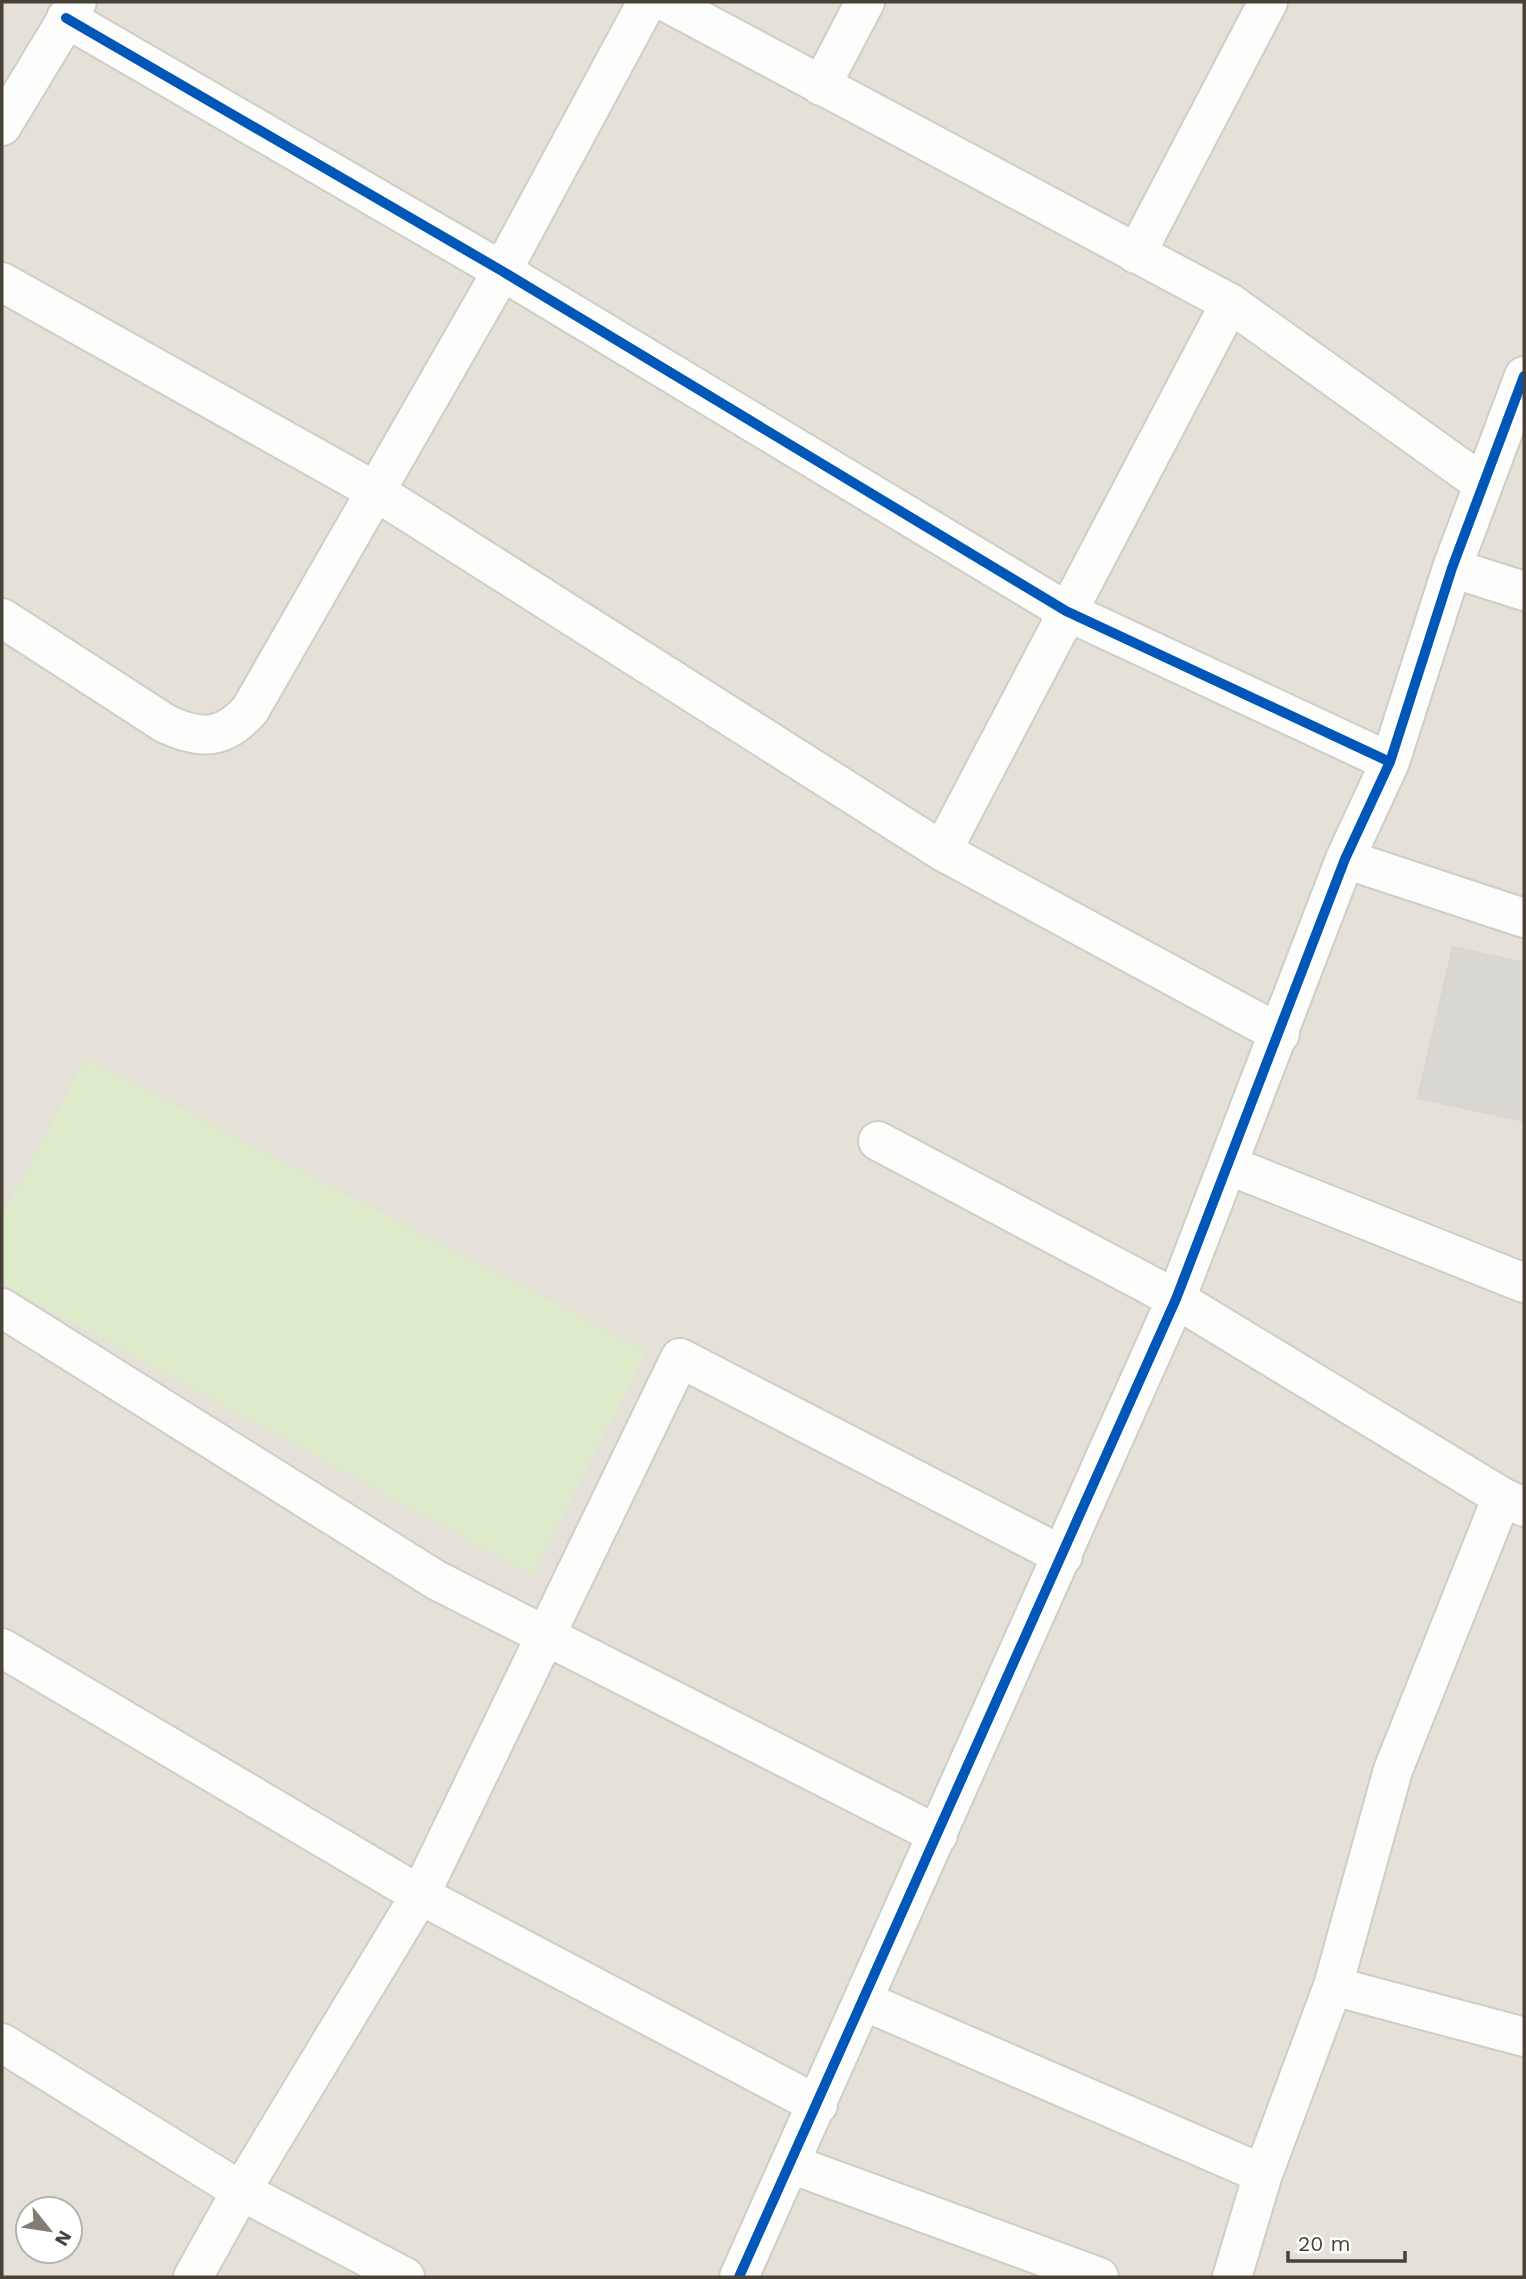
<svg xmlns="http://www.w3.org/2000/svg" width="1526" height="2279" font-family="'Work Sans',sans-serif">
<rect width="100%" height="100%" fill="#f1efeb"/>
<path fill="#e5e1d8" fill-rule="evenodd" d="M 2,2 L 1524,2 L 1524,2277 L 2,2277 ZM 28,2209 L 70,2209 L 70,2251 L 28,2251 Z"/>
<path fill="#deebcb" d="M 86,1059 L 646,1351 L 533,1575 L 2,1284 L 2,1216 Z"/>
<path fill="#dad8d3" stroke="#d9d6d0" stroke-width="2" d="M 1453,947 L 1524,963 L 1524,1121 L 1418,1098 Z"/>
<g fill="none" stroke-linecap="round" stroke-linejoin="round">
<defs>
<path id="minor" d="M 666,2 L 1230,303 L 1483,484
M 66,18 L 502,271 L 1066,611 L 1390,762
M 821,86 L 865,2
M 2,126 L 77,2
M 1136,254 L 1268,2
M 2,282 L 375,491 L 942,851 L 1280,1034
M 1452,568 L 1524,591
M 2,618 L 166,724 C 201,740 223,740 250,710 L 502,271 L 647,2
M 942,851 L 1230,303
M 1345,859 L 1524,918
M 878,1141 L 1176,1299 L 1502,1497 L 1524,1507
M 1228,1165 L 1524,1283
M 2,1308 L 436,1580 L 938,1835
M 2,1648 L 420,1895 L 818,2105
M 1333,1986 L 1524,2037
M 864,2001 L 1263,2174
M 2,2043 L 241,2191 L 405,2277
M 791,2164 L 1099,2277
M 193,2277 L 241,2191 L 420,1895 L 680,1358 L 1063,1556
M 739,2277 L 1176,1299 L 1345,859 L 1390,762 L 1452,568 L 1524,376
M 1232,2277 L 1263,2174 L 1333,1986 L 1393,1770 L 1502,1497"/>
</defs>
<use href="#minor" stroke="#cfcdc8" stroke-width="42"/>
<use href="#minor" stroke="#fdfdfc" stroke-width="38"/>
<defs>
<path id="cycleway" d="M 66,18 L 502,271 L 1066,611 L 1390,762
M 739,2277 L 1176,1299 L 1345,859 L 1390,762 L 1452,568 L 1524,376"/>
</defs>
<use href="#cycleway" stroke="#fff" stroke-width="15"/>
<use href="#cycleway" stroke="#0057b8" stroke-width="10"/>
</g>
<rect width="1526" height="2279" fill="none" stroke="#474136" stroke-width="7"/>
<g transform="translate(49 2230) rotate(120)"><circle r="33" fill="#ffffff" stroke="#b5b3af" stroke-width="2"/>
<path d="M0-5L12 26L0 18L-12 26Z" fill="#827e75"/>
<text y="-10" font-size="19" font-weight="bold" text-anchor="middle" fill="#474136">N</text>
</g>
<path d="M1288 2251v10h117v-10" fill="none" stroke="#474136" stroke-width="3.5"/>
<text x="1298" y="2251" font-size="21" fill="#474136" stroke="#ffffff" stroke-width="5" paint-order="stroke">20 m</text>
</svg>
